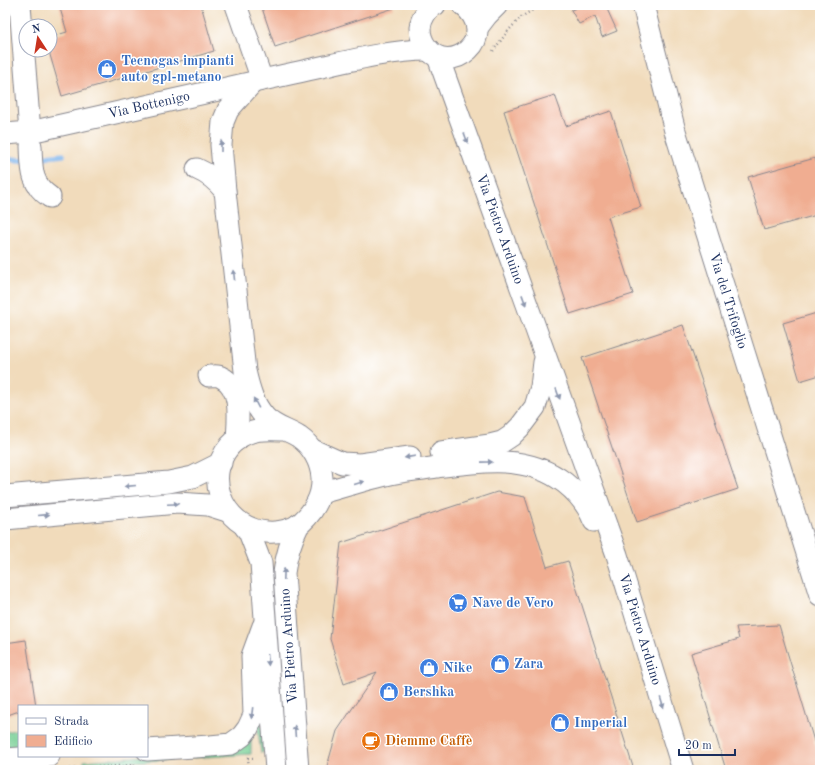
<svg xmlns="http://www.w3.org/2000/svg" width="825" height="775" font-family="'Old Standard TT',serif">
<rect width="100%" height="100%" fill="#fff"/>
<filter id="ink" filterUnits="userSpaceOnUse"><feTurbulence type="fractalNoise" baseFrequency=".025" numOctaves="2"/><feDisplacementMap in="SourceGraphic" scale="8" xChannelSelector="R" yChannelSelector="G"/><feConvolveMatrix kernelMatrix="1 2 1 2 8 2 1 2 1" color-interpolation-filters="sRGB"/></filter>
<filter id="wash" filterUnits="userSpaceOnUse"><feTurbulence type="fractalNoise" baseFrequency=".012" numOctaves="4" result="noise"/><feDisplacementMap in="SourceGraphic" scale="16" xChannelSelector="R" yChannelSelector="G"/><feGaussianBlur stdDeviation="0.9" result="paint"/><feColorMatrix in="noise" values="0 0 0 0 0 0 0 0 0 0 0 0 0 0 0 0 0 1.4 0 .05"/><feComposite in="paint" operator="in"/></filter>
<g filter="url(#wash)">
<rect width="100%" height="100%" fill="#f1dbbb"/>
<path fill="#77cf94" stroke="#497f79" d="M 260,707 L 264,752 L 261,753 L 257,724 Z
M 19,729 L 19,747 L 5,748 L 5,732 Z
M 251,737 L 251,754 L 84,765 L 84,761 L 223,750 Z"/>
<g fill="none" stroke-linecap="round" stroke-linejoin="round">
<path stroke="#7bb3eb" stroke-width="5.5" d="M 5,158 L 19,160 L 63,155"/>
</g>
<g id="blocks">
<path fill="#f0ad91" d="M 59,5 L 201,5 L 214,51 L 62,96 L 50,55 L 50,37 L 67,32 Z
M 261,5 L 393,5 L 394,8 L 275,47 Z
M 584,5 L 616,5 L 607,9 L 617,31 L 602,37 L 595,16 L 579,24 L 571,10 Z
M 555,95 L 566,126 L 611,111 L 641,207 L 608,217 L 633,294 L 570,314 L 504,111 Z
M 815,158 L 820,175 L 820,214 L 764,230 L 748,177 Z
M 820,312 L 820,375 L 800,381 L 783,323 Z
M 683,325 L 738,489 L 637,522 L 582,358 Z
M 497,492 L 525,497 L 547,567 L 568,561 L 634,770 L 326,770 L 337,731 L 377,672 L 344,684 L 330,639 L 341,543 Z
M 779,625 L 820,761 L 820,770 L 726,770 L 691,653 L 739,639 L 736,627 Z
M 26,640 L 36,706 L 19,706 L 19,711 L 5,716 L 5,643 Z"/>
</g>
</g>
<g filter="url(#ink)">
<use href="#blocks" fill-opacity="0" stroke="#86858c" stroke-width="1"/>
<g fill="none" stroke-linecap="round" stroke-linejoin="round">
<defs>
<g id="minor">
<path d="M 20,5 L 30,132"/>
<path d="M 236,5 L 262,80"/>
<path d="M 435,5 C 427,8 421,19 420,28 C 420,35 422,42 427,48 C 450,78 502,37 463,5"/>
<path id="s1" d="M 643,5 L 675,131 L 820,595"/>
<path d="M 477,28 L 487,15 L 497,5"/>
<path id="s2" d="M 438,57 L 617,555 L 683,770"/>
<path d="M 253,82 L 228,110 L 223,122 L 221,145 L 225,191 L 245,371 C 249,388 253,404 265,417 C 274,427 288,430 299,437 C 312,446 321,462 322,478 C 323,496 314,511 301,523 C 292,530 278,533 267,532 C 220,528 200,470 236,440 C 250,429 266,429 282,430"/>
<path id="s3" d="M 5,134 L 30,132 C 118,112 206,92 294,73 C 338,64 385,50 429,50"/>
<path d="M 31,146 C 32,167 30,184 50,197"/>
<path d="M 197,169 C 209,174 217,181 225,191"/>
<path d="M 209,376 C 213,376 218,375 221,377 C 243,387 238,421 237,440"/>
<path d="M 313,450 L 342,463 L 360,464 L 410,457"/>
<path d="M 441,452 L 490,445 L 502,442 L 511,436 L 520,427 L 535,407 L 541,387 L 544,362"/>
<path d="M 321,493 C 342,487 364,480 386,475 C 402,471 420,470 437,467 C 481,461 528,454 565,483 C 579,494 588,506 594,521"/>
<path d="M 5,496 L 169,482 L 193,477 L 221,463"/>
<path d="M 5,519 L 177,503 L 208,505 L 227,511"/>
<path d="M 245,527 L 249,532 L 261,563 L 276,770"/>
<path d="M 147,750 L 210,746 L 231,744 L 242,736 L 248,728 L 254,715 L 252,656 L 263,626"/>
<path d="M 5,759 L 49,756"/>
<path d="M 298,770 L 284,573 C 286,556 291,540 299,524"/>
</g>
</defs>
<use href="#minor" stroke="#86858c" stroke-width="23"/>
<path stroke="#86858c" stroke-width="2.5" stroke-dasharray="1 3" stroke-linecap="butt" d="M 493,51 L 508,31 L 521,17 L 541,5
M 67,770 L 67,769 L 135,765
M 249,770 L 248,758 L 255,758"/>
<use href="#minor" stroke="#fff" stroke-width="21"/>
</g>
<defs><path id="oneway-solid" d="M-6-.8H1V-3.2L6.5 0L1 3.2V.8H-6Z"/></defs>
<g fill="#8d97ae">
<use href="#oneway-solid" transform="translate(466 138) rotate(70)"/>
<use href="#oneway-solid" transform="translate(221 146) rotate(-90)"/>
<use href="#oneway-solid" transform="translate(234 275) rotate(-96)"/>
<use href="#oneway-solid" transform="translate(524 300) rotate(70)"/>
<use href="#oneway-solid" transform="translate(558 394) rotate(70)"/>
<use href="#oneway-solid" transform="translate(256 403) rotate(-118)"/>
<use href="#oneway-solid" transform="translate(410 457) rotate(171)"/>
<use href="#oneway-solid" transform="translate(487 462) rotate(-1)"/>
<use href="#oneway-solid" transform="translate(359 483) rotate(-16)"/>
<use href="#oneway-solid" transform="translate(130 486) rotate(175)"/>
<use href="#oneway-solid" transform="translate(173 504) rotate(-3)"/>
<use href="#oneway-solid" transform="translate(44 515) rotate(-5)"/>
<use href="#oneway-solid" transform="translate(284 574) rotate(-88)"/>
<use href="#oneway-solid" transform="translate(268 660) rotate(86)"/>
<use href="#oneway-solid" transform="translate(662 703) rotate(73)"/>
<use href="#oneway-solid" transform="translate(252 713) rotate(97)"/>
<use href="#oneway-solid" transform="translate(295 731) rotate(-94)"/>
</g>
</g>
<defs>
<symbol id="shop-disc" viewBox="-11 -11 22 22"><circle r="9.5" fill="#3f7fe0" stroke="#fff"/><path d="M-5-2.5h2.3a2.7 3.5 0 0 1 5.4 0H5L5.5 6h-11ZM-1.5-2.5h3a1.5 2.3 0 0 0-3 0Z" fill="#fff"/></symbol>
<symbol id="supermarket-disc" viewBox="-11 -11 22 22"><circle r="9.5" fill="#3f7fe0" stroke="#fff"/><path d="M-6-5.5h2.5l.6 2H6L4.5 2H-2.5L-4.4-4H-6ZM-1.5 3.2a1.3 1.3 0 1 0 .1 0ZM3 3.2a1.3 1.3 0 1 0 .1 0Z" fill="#fff"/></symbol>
<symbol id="cafe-disc" viewBox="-11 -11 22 22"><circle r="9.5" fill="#e8710a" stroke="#fff"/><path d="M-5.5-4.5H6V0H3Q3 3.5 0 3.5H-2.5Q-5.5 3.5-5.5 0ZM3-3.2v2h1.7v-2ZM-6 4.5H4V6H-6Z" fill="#fff"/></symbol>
</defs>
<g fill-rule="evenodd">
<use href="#shop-disc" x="96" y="58" width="22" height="22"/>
<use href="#supermarket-disc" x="447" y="592" width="22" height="22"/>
<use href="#shop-disc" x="489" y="653" width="22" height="22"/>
<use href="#shop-disc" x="418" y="657" width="22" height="22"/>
<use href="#shop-disc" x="378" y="681" width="22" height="22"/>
<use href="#shop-disc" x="549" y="712" width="22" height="22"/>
<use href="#cafe-disc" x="360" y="730" width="22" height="22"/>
</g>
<g text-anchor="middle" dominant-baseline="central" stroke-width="3" stroke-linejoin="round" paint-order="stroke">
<g font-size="14" font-weight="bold" fill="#366cbe" stroke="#fff" text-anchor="start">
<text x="121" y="61">Tecnogas impianti<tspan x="121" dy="16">auto gpl-metano</tspan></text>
<text x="472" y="603">Nave de Vero</text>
<text x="514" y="664">Zara</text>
<text x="443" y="668">Nike</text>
<text x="403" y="692">Bershka</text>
<text x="574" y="723">Imperial</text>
</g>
<g font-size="14" fill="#1b2f5e" stroke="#fff">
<text stroke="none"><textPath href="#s3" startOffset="147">Via Bottenigo</textPath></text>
<text stroke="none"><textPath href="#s2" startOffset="183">Via Pietro Arduino</textPath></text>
<text stroke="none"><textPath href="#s1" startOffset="308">Via del Trifoglio</textPath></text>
<text stroke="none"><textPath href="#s2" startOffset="607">Via Pietro Arduino</textPath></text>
<text transform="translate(289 646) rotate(-94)">Via Pietro Arduino</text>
</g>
<g font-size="14" font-weight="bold" fill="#c56008" stroke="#fff" text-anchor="start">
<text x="385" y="741">Diemme Caffè</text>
</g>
</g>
<rect width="825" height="775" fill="none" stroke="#fff" stroke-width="20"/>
<rect x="18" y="705" width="130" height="52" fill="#ffffff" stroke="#a4acbf"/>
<rect x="26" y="718" width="20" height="6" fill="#ffffff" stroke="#a4acbf"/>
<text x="54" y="725" font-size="12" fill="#1b2f5e">Strada</text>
<rect x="26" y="735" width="20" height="12" fill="#f0ad91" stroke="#a4acbf"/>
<text x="54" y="745" font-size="12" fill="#1b2f5e">Edificio</text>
<g transform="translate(38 38) rotate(348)"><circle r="19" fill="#ffffff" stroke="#a4acbf"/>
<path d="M0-3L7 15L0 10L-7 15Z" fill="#c8321e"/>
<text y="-6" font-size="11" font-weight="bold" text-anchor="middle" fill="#1b2f5e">N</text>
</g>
<path d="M679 749v6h56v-6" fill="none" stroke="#1b2f5e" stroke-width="2"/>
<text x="685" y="749" font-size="12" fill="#1b2f5e" stroke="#ffffff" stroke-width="3" paint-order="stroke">20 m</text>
</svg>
